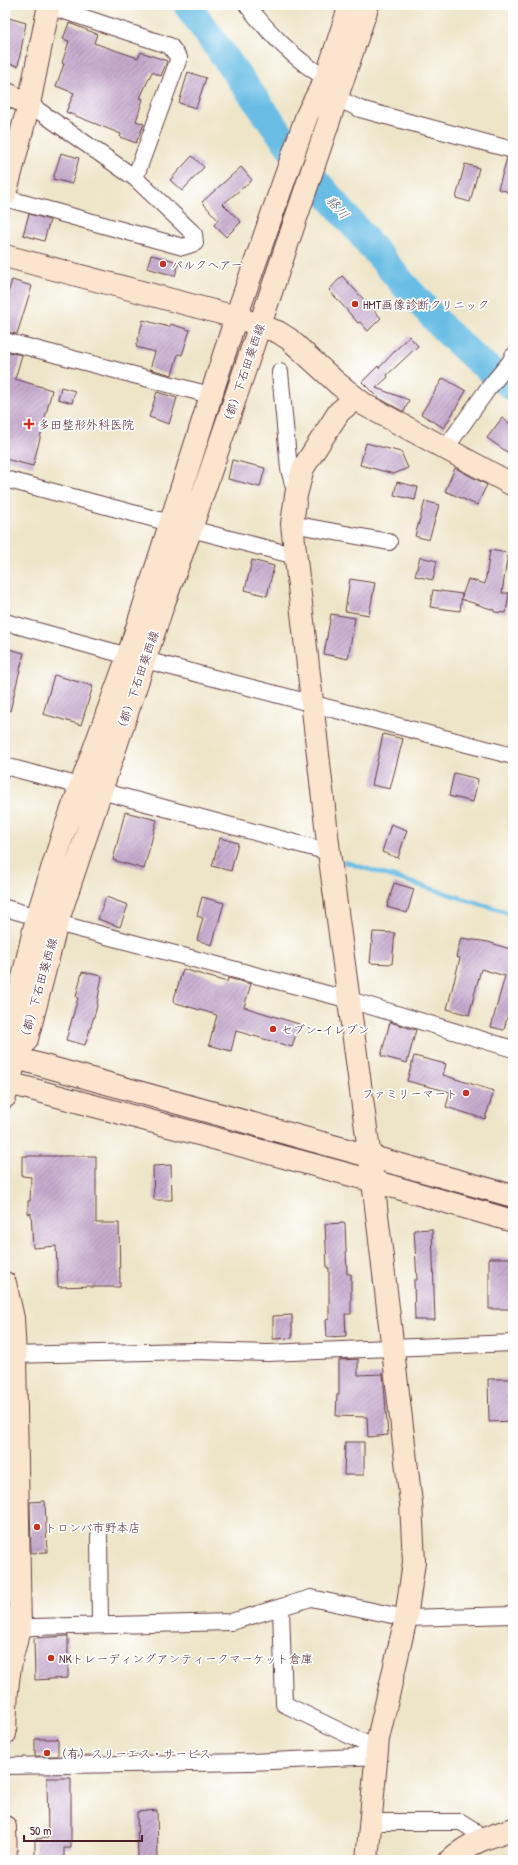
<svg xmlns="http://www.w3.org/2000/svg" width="518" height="1865" font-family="'Patrick Hand','Klee One',sans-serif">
<defs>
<pattern id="building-hatch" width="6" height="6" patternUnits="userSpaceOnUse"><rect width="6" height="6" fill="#c6aace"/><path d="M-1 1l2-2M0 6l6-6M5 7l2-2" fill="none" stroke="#a38aa7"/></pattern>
</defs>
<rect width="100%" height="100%" fill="#fff"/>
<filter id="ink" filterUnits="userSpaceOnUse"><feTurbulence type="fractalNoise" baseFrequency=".025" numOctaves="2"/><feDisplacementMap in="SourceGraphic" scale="8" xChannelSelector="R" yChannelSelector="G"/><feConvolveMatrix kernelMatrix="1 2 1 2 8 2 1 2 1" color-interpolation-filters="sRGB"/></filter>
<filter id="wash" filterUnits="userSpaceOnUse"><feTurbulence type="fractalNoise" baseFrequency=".012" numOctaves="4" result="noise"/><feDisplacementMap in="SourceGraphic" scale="16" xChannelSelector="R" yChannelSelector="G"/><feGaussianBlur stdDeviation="0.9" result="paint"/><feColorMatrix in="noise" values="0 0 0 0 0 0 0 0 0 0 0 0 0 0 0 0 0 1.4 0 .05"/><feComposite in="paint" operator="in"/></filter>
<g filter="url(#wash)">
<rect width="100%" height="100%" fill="#eee5c8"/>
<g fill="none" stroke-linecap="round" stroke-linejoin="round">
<path stroke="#69bde5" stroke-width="4.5" d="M 345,862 L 513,914"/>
<path stroke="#69bde5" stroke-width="28" d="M 187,5 L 305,168 L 405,286 L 445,330 L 478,361 L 513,387"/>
</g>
<g id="blocks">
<path fill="url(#building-hatch)" d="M 5,17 L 26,23 L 18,66 L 5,63 Z
M 69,23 L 97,34 L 94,43 L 138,58 L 141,52 L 167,61 L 161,76 L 152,72 L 140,98 L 143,99 L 136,121 L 144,124 L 136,143 L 120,137 L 121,134 L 66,112 L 74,93 L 56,86 L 64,64 L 62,63 L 69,41 L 63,39 Z
M 188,72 L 206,78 L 196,108 L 179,103 Z
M 61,153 L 79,158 L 72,184 L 53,179 Z
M 192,156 L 204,167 L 182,191 L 170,180 Z
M 507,158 L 513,159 L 513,193 L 498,189 Z
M 465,164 L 479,168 L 470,202 L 456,198 Z
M 241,167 L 252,180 L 223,204 L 241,222 L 226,237 L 214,225 L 218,220 L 202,202 Z
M 29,214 L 50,220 L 44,241 L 23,235 Z
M 151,255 L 179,262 L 175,276 L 147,268 Z
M 342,276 L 381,318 L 368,331 L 360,322 L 358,323 L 329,290 Z
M 12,280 L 32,286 L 17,334 L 5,332 L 5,302 Z
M 143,320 L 169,327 L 170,324 L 190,330 L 182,355 L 178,354 L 172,375 L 150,369 L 155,352 L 136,347 Z
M 409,336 L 418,346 L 387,375 L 388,377 L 376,388 L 409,400 L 404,412 L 377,397 L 362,382 L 378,366 L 379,368 Z
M 5,351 L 22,355 L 15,379 L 52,390 L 33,466 L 5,459 Z
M 443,378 L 466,391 L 444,428 L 421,414 Z
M 61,387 L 75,391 L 72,403 L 58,399 Z
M 157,392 L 177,398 L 169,424 L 149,417 Z
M 502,418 L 513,426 L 513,456 L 487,438 Z
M 366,443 L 401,452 L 408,468 L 394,474 L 360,465 Z
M 232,460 L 265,468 L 260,487 L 228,479 Z
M 455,468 L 487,485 L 477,505 L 445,491 Z
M 397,482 L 418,487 L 415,500 L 394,495 Z
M 425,501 L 439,505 L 429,540 L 415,536 Z
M 490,550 L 508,553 L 502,593 L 509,593 L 506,613 L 494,612 L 494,610 L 461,599 L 468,579 L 485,584 Z
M 420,557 L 437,561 L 433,580 L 415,576 Z
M 252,560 L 274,566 L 267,596 L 245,590 Z
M 350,579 L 375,583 L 369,615 L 345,611 Z
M 433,590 L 462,594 L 460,611 L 430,607 Z
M 331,614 L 355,618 L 348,659 L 324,654 Z
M 5,648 L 24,653 L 10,711 L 5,710 Z
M 54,675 L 93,686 L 81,725 L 43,714 Z
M 383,734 L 403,739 L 390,789 L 372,785 Z
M 454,773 L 478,779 L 473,802 L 449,796 Z
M 125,812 L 157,820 L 144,869 L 113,860 Z
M 391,824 L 407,830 L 398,858 L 382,852 Z
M 220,838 L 238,843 L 231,871 L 212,866 Z
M 394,883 L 414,889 L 407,913 L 387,907 Z
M 106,897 L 128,905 L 120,927 L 98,919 Z
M 202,897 L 224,903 L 212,945 L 197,940 L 203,918 L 197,916 Z
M 373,932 L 395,933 L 392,964 L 370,963 Z
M 461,938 L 488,942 L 513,950 L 513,994 L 504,1030 L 491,1027 L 505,976 L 481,969 L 469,1015 L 447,1009 L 460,958 L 456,957 Z
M 183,969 L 227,982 L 228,978 L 251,984 L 244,1007 L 299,1024 L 292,1047 L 236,1031 L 231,1051 L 209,1045 L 217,1015 L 173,1002 Z
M 82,972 L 102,976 L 96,1010 L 85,1045 L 66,1040 L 78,998 L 76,997 Z
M 390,1022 L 416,1030 L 407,1063 L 381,1056 Z
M 414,1056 L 446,1064 L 443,1075 L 494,1091 L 485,1119 L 446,1107 L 450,1092 L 407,1081 Z
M 22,1156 L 96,1156 L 96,1223 L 119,1223 L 120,1287 L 91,1287 L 91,1286 L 58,1287 L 56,1246 L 33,1248 L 31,1213 L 28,1214 L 28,1201 L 30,1201 L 31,1177 L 22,1176 Z
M 171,1165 L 172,1200 L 154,1200 L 153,1166 Z
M 345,1223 L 347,1274 L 351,1274 L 351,1314 L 345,1314 L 346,1336 L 327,1337 L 326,1320 L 329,1319 L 329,1268 L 327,1268 L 325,1224 Z
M 432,1229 L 435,1320 L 415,1320 L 414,1280 L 417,1280 L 414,1230 Z
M 489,1258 L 513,1258 L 513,1309 L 489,1309 Z
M 292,1315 L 292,1338 L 273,1339 L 273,1316 Z
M 358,1359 L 358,1375 L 383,1374 L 388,1435 L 368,1437 L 367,1417 L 336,1416 L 337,1395 L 339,1395 L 339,1360 Z
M 488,1379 L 513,1379 L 513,1421 L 489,1422 Z
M 345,1442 L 364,1442 L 364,1475 L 344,1475 Z
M 45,1501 L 47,1552 L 31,1553 L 30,1502 Z
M 68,1636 L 68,1678 L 35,1680 L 34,1638 Z
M 35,1739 L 58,1739 L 58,1756 L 35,1756 Z
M 47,1778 L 71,1778 L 71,1848 L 64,1848 L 64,1860 L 35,1860 L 35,1839 L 48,1838 Z
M 157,1810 L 158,1860 L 138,1860 L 137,1812 Z"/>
</g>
</g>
<g filter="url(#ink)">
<use href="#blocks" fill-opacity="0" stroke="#633d43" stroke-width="1"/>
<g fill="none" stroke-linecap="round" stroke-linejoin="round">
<defs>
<path id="street" d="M 247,5 C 267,31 297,62 326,78
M 49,6 L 170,46 L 179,58 L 135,178
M 337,98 L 360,109 L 513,150
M 5,198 L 183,247 L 195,243 L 194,234 L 135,178 L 29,104
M 5,341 L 210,395
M 280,372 L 289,469 L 296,495
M 445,449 L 487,390 L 510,362 L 513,356
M 5,479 L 170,523
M 292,524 L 389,542
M 191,529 L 296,556
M 5,622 L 128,656
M 145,660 L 513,756
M 5,766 L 80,786
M 101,791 L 329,852
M 5,908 L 37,917
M 57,923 L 350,1000 L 513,1049
M 5,1355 L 194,1351 L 268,1353 L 513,1343
M 99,1536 L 100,1625
M 281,1607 L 284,1704 L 377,1749
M 5,1630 L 33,1627 L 231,1622 L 311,1598 L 406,1618 L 513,1615
M 5,1766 L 251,1762 L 376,1756
M 369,1822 L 461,1822 L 472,1829 L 480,1840"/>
<path id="secondary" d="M 5,93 L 29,104
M 5,195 L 29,104 L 49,5
M 5,256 L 236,317 L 278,332 L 289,339 L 337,383 L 365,405 L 513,485
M 356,398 L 339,412 L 303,468 L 296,495 L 292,524 L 329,852 L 373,1181 L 411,1503 L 414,1562 L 406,1618 L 378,1739 L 367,1860
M 5,1055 L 513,1196
M 16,1058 L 8,1042 L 37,917 L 63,834 L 128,656 L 236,317 L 307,115 L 326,78 L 350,5
M 5,1082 L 373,1181 L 513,1221
M 5,1097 L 16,1058 L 27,1039 L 57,923 L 163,605 L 191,529 L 368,5
M 5,1283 L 13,1318 L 15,1355 L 20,1630 C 7,1664 6,1697 5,1734
M 5,1827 L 6,1860
M 450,1860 C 468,1843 490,1836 513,1829"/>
</defs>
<use href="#street" stroke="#633d43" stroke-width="18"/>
<use href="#secondary" stroke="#633d43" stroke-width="24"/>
<use href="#street" stroke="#fff" stroke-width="16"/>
<use href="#secondary" stroke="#fbe5cf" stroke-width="22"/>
</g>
</g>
<g fill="#c8321e" stroke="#fff" stroke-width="1.5">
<circle cx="163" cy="264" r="4"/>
<circle cx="355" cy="304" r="4"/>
<path d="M27 418h4v4h4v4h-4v4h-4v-4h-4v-4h4z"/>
<circle cx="273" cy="1029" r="4"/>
<circle cx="466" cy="1093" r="4"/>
<circle cx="37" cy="1527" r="4"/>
<circle cx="51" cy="1658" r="4"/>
<circle cx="47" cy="1753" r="4"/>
</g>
<g text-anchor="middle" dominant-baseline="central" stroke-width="3.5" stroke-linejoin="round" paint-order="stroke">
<g font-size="12" fill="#4a1f2b" stroke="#fff" text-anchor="start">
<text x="171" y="264">パルクヘアー</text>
<text x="363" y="304">HMT画像診断クリニック</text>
<text x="38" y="424">多田整形外科医院</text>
<text x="281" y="1029">セブン-イレブン</text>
<text x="458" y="1093" text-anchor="end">ファミリーマート</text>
<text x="45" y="1527">トロンバ市野本店</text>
<text x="59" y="1658">NKトレーディングアンティークマーケット倉庫</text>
<text x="55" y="1753">（有）スリーエス・サービス</text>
</g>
<g font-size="12" fill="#4a1f2b" stroke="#fff">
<text transform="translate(243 375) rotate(-71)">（都）下石田葵西線</text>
<text transform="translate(137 682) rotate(-71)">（都）下石田葵西線</text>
<text transform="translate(38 990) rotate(-74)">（都）下石田葵西線</text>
</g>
<g font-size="13" font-style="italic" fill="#55566c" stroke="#fff">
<text transform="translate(338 207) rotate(50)">貉川</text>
</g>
</g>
<rect width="518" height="1865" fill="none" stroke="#fff" stroke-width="20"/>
<path d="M24 1835v6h118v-6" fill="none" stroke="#4a1f2b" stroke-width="2"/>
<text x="30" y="1835" font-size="12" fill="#4a1f2b" stroke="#ffffff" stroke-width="3" paint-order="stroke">50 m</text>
</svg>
